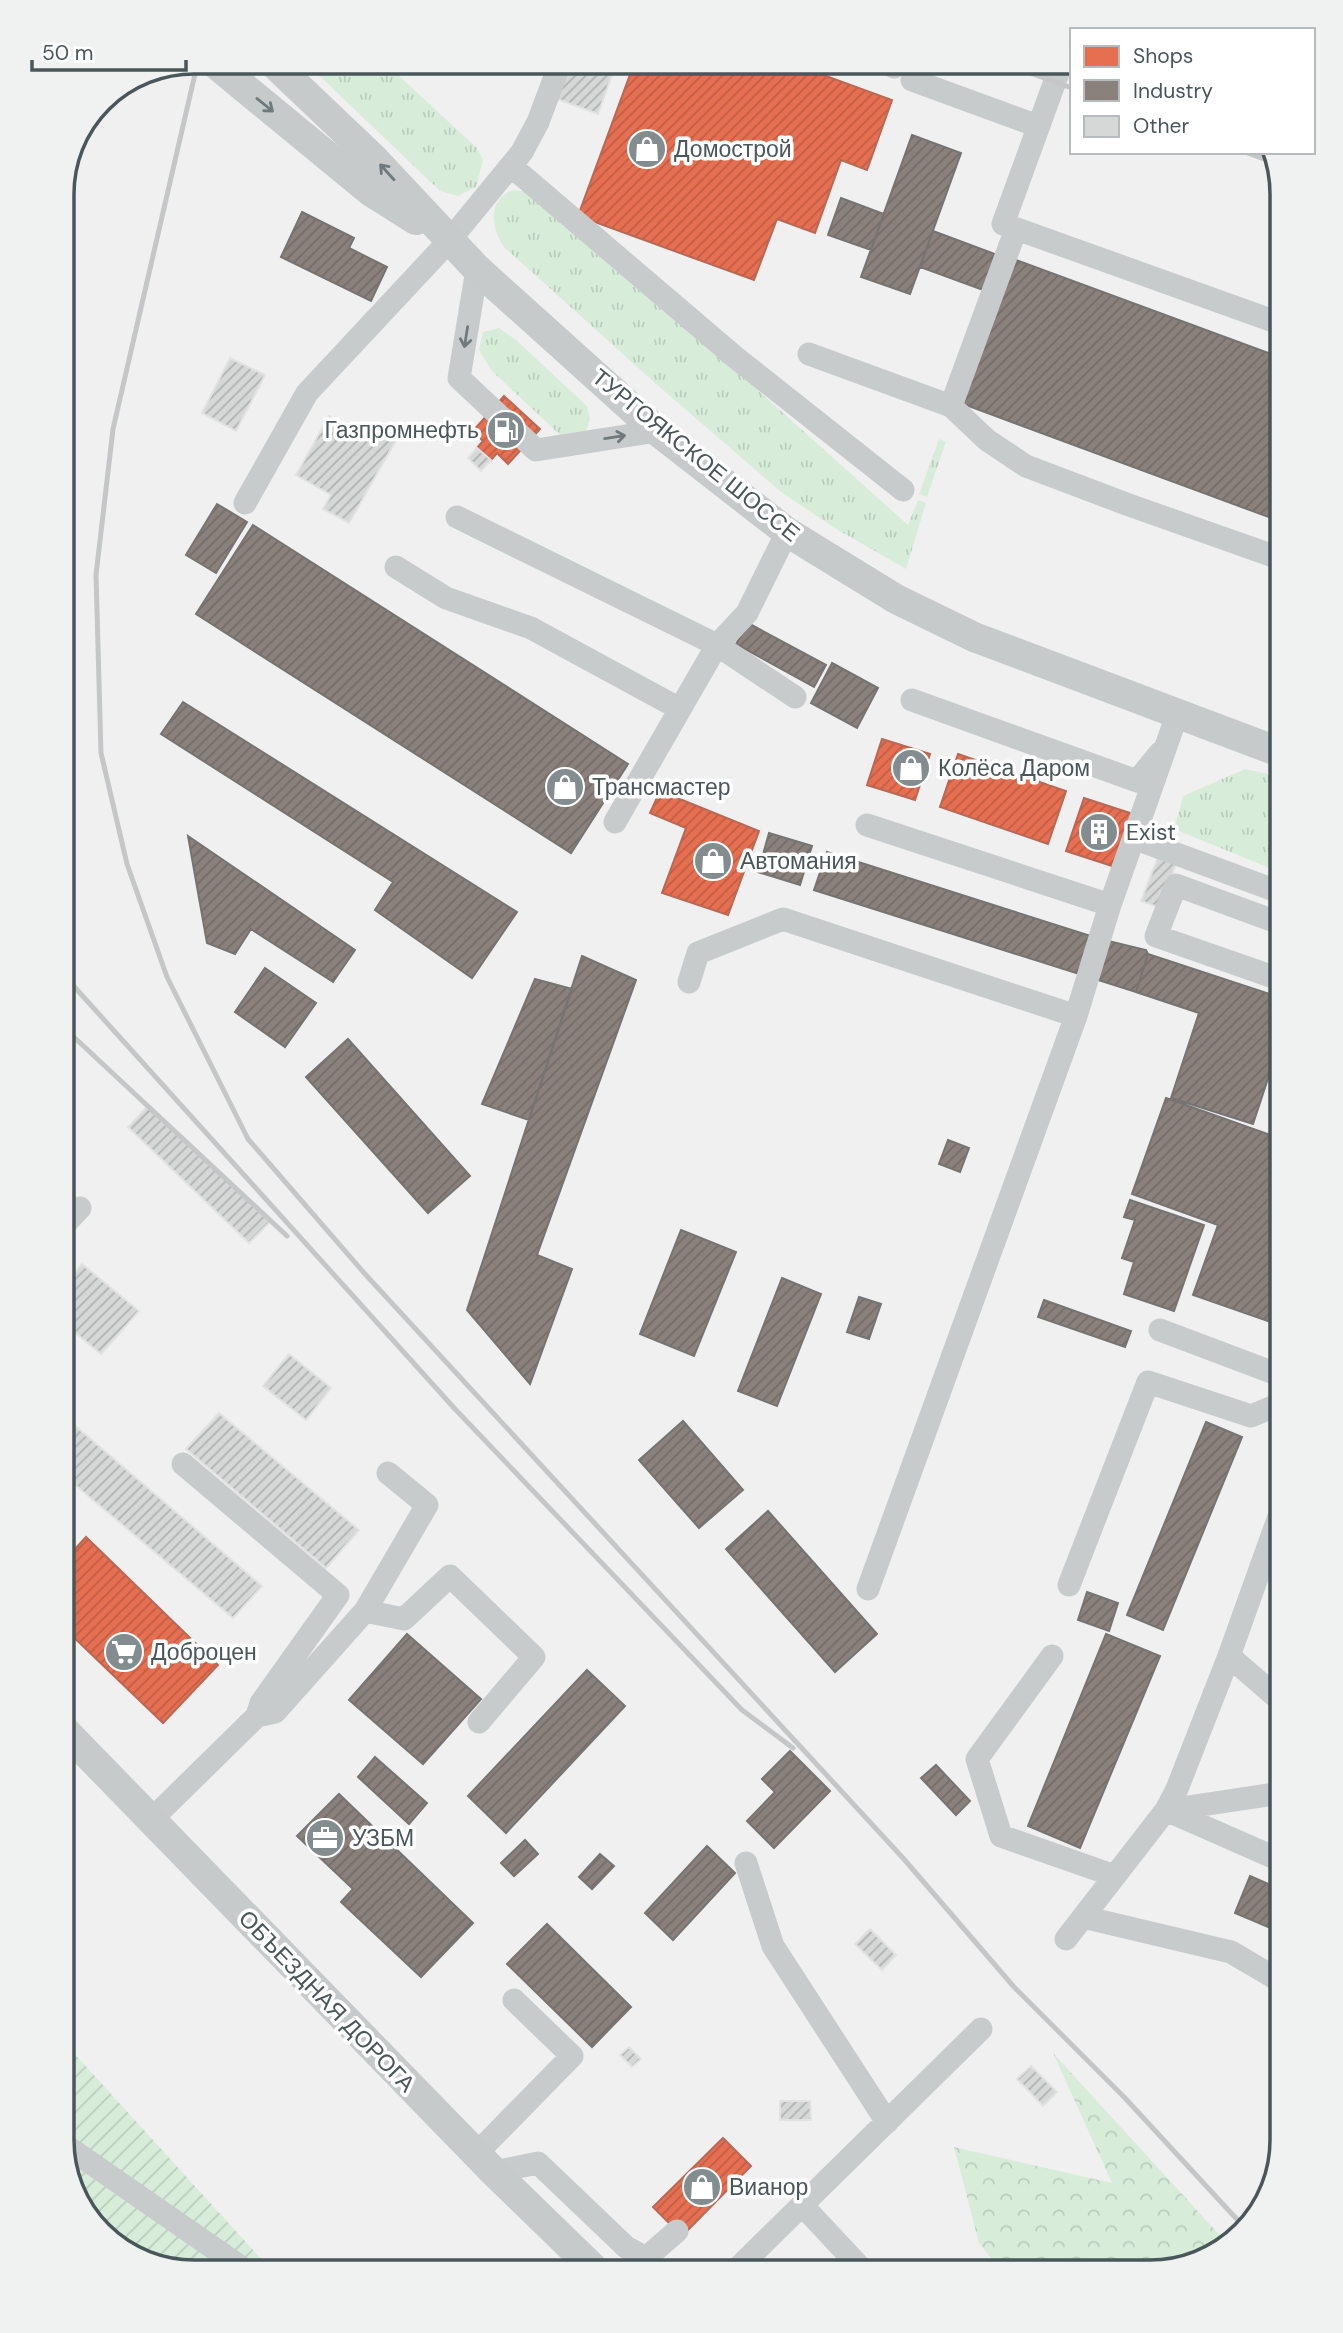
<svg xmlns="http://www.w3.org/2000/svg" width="1343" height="2333" font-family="'DM Sans',sans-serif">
<defs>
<pattern id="grass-tufts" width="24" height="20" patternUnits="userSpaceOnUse" patternTransform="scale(1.75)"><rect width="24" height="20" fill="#d7edda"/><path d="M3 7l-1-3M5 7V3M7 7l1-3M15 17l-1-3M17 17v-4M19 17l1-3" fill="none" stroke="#bacdbd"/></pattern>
<pattern id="forest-crowns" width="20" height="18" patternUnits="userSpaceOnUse" patternTransform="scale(1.75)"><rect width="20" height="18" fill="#d7edda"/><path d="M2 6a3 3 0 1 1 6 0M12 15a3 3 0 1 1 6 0" fill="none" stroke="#bacdbd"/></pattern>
<pattern id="garden-furrows" width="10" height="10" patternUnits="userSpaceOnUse" patternTransform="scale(1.75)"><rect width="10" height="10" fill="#d7edda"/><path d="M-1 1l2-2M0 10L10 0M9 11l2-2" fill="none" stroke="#bacdbd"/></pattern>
<pattern id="shops-hatch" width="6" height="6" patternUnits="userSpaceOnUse" patternTransform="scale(1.75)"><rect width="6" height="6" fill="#e76f51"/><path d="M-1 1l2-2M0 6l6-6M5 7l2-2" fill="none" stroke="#bd5e46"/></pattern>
<pattern id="industry-hatch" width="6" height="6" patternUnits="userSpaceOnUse" patternTransform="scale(1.75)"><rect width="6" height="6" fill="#8a817c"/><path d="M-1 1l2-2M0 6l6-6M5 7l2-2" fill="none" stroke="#736c69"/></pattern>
<pattern id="building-hatch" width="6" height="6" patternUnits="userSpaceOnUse" patternTransform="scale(1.75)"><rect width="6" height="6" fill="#d6d8d8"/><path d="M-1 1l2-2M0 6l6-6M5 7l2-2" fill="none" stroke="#b0b2b2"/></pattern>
</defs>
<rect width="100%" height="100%" fill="#f0f0f0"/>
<path fill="url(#grass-tufts)" d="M 304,61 L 383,61 L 477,148 L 483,160 L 476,187 L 458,196 L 440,191 Z
M 513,190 L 538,193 L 908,525 L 918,500 L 926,503 L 906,569 L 833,527 L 781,492 L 655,383 L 504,247 C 491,228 487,199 513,190 Z
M 499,328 L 516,340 L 587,406 L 590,419 L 586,431 L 560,435 L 491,370 L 479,350 L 483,332 Z
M 939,439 L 946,442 L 927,497 L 919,494 Z
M 1245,769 L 1282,777 L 1282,873 L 1174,829 L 1183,796 Z"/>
<path fill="url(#forest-crowns)" d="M 1053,2053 L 1226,2242 L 1208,2258 L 1150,2272 L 1002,2272 L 979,2243 L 954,2147 L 1112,2183 Z"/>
<path fill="url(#garden-furrows)" d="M 61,2039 L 273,2272 L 185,2271 L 120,2250 L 75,2198 L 61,2140 Z"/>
<path fill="url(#shops-hatch)" stroke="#b86854" stroke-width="2" d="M 635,61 L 785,61 L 892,100 L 867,170 L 841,160 L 815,233 L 777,219 L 754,280 L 578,216 Z
M 504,396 L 540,429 L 508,464 L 497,453 L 491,460 L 477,448 L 483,441 L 473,431 Z
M 882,739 L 930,754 L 915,800 L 867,785 Z
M 958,754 L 1066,791 L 1048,844 L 940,807 Z
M 660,791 L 759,831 L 728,915 L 662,893 L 686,828 L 650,813 Z
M 1084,798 L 1133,814 L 1115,867 L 1066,851 Z
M 61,1537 L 74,1550 L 86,1537 L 218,1665 L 163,1723 L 61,1625 Z
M 723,2138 L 751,2166 L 682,2236 L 653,2207 Z"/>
<path fill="url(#industry-hatch)" stroke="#767472" stroke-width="2" d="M 912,135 L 961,153 L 910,294 L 861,277 Z
M 841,198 L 884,214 L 871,250 L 828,235 Z
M 302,212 L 354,238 L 349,248 L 387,267 L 371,301 L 281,257 Z
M 933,231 L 995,254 L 983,290 L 920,267 Z
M 1016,260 L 1282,358 L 1282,522 L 963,404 Z
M 217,504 L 247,522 L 216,573 L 186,555 Z
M 253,525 L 628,764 L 571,853 L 196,614 Z
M 748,623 L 826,665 L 814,687 L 736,644 Z
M 832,663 L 878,688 L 857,728 L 811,703 Z
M 183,702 L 517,912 L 472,978 L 375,910 L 393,882 L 161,734 Z
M 769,833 L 812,846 L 800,885 L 758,872 Z
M 188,836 L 355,950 L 333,982 L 251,929 L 235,954 L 207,943 Z
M 827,852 L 1100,939 L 1146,950 L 1148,954 L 1136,992 L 814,890 Z
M 1148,954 L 1282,998 L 1282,1036 L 1253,1124 L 1171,1098 L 1199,1013 L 1136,992 Z
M 582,956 L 636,980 L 537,1255 L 572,1269 L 530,1384 L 467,1310 Z
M 265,968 L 316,1003 L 285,1047 L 235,1012 Z
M 535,979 L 572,989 L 529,1120 L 482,1104 Z
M 348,1039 L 470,1176 L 428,1213 L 306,1077 Z
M 1282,1050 L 1282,1080 L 1273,1077 Z
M 1166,1098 L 1282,1139 L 1282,1326 L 1193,1295 L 1218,1225 L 1132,1194 Z
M 948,1140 L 969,1148 L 960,1172 L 939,1164 Z
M 1130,1200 L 1204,1225 L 1174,1311 L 1124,1294 L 1134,1262 L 1122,1258 L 1135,1220 L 1124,1217 Z
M 681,1230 L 736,1252 L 694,1356 L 640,1334 Z
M 782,1278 L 821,1294 L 777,1406 L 738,1391 Z
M 859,1297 L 881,1304 L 869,1339 L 847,1332 Z
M 1044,1300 L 1131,1331 L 1125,1347 L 1038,1317 Z
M 683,1421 L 743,1490 L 699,1528 L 639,1460 Z
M 1206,1422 L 1242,1437 L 1163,1630 L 1127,1615 Z
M 768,1511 L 877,1634 L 835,1672 L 726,1549 Z
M 1087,1592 L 1118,1603 L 1109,1631 L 1078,1620 Z
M 407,1634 L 481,1699 L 423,1764 L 349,1700 Z
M 1106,1634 L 1160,1656 L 1080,1848 L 1028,1826 Z
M 587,1670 L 625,1706 L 506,1833 L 468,1796 Z
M 790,1751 L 830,1791 L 774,1848 L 747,1821 L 775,1792 L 762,1779 Z
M 375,1757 L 427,1803 L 409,1824 L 358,1777 Z
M 936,1765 L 970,1801 L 956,1815 L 921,1778 Z
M 339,1794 L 473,1923 L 421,1977 L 341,1902 L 353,1889 L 297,1836 Z
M 525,1840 L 538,1854 L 514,1876 L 501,1863 Z
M 707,1846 L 735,1873 L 673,1940 L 645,1913 Z
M 600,1854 L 614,1866 L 592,1889 L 579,1877 Z
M 1250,1876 L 1282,1890 L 1282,1933 L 1235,1913 Z
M 547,1924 L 631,2007 L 592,2047 L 507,1964 Z"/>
<path fill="url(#building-hatch)" stroke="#e2e2e3" stroke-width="2" d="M 571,61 L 617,61 L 598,114 L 557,99 Z
M 230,358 L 265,375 L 236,431 L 202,413 Z
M 329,416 L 363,435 L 368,427 L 395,442 L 349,523 L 323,509 L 331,495 L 296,475 Z
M 477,448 L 491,460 L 481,471 L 468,458 Z
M 1158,857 L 1176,864 L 1160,908 L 1141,901 Z
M 148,1106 L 270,1222 L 249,1243 L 128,1127 Z
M 82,1264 L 139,1311 L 101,1354 L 61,1321 L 61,1288 Z
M 289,1354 L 331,1388 L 306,1420 L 263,1386 Z
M 219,1413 L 359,1530 L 326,1568 L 186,1449 Z
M 65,1417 L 262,1586 L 233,1618 L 61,1473 L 61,1421 Z
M 870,1929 L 896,1955 L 882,1970 L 855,1944 Z
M 629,2047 L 641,2059 L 632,2067 L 620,2055 Z
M 1031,2066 L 1057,2092 L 1043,2106 L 1017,2079 Z
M 780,2101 L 810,2101 L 811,2120 L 780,2120 Z"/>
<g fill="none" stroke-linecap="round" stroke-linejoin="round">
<path stroke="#c8cbcc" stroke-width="23" d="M 880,61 L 894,67
M 1062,62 L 1003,224 L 1282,324
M 912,80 L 1038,126
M 511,166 L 735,357 L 903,490
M 477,269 L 459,378 L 536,450 L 657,431
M 809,354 L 951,406 L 987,440 L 1026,466 L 1129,505 L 1282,559
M 951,406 L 1016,229
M 245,503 L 307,393 L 449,241 L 522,152 L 538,122 L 561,61
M 457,517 L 717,645 L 795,697
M 396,567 L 446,598 L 531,628 L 680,709
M 912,700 L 1137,781 L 1160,753
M 615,822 L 717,645 L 747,613 L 787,532
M 867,825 L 1110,905 L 1177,715
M 1136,839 L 1282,893
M 1282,980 L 1156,936 L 1176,885 L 1282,924
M 689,982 L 698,953 L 783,919 L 1076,1016 L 1110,905
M 61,1228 L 80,1208
M 1160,1330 L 1282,1376
M 1069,1585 L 1148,1382 L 1251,1416 L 1282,1403
M 868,1589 L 1076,1016
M 365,1611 L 404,1619 L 450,1576 L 534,1657 L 479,1722
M 1052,1656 L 977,1759 L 1001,1836 L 1115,1876
M 1229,1656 L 1282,1702
M 257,1716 L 275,1712 L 365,1611 L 427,1505 L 388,1473
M 1166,1810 L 1282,1861
M 1168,1810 L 1282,1793
M 151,1820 L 257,1716 L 261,1703 L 338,1595 L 183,1464
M 746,1863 L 773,1946 L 887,2122
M 1083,1917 L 1231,1952 L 1282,1982
M 1066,1939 L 1166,1810 L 1177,1789 L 1229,1656 L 1282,1508
M 62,2143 L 248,2272
M 476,2154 L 572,2056 L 514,2000
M 494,2172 L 538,2163 L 626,2247 L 646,2258 L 677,2231
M 802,2205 L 860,2267
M 734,2272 L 981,2029"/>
<path stroke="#c6cacb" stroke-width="30" d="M 212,61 L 370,191 L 416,220
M 271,61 L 372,157 L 477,269 L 657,431 L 787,532 L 896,599 L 974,637 L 1282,753
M 61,1727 L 494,2172 L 597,2272"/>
<path stroke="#c4c6c7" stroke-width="5" d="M 198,61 L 113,429 L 96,575 L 101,753 L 127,864 L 167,977 L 248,1139 L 365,1274 L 903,1858 L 1014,1987 L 1125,2098 L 1244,2227
M 1000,62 L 1072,88
M 1245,152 L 1275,163
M 61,972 L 455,1409 L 742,1710 L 793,1748
M 61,1025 L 287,1236"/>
</g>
<defs><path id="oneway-shaft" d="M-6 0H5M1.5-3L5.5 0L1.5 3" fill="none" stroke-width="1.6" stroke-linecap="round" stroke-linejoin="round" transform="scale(1.75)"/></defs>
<g stroke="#6e7a7d">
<use href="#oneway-shaft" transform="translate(265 105) rotate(39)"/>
<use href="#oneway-shaft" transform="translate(387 172) rotate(-132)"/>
</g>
<g stroke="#6f7a7d">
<use href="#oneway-shaft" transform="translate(466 337) rotate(99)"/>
<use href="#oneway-shaft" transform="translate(615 437) rotate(-9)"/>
</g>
<defs>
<symbol id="shop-disc" viewBox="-11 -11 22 22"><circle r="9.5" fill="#838d8f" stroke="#fff"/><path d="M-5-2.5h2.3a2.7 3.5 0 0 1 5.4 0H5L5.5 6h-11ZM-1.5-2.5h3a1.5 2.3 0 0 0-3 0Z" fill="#fff"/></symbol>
<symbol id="fuel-disc" viewBox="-11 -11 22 22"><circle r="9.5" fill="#838d8f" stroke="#fff"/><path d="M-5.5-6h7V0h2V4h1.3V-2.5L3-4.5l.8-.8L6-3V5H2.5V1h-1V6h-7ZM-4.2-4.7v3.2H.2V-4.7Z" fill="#fff"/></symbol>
<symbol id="building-disc" viewBox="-11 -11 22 22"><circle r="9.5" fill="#838d8f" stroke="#fff"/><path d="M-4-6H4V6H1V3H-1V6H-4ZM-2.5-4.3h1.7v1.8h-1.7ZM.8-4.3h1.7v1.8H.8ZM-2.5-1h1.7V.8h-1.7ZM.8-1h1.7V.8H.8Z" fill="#fff"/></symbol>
<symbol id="supermarket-disc" viewBox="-11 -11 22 22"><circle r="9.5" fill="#838d8f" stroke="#fff"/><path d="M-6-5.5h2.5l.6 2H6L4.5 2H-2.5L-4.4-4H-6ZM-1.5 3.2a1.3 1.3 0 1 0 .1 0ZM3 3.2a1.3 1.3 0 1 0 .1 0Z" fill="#fff"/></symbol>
<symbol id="office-disc" viewBox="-11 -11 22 22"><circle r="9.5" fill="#838d8f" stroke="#fff"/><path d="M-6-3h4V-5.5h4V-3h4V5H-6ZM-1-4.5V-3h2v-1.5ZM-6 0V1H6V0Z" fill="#fff"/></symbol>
</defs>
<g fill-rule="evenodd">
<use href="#shop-disc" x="625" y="127" width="44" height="44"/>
<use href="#fuel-disc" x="484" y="408" width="44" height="44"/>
<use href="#shop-disc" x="889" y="746" width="44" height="44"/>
<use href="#shop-disc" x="543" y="765" width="44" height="44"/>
<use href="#building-disc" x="1077" y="810" width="44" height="44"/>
<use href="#shop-disc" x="691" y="839" width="44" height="44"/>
<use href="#supermarket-disc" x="102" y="1630" width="44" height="44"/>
<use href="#office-disc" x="303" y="1816" width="44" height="44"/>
<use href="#shop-disc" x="680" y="2165" width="44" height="44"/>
</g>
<g text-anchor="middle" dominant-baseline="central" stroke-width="7" stroke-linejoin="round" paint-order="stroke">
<g font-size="23" fill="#49575b" stroke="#fff" text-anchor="start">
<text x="674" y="149">Домострой</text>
<text x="479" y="430" text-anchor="end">Газпромнефть</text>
<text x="938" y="768">Колёса Даром</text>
<text x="592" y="787">Трансмастер</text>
<text x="1126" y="832">Exist</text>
<text x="740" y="861">Автомания</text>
<text x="151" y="1652">Доброцен</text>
<text x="352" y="1838">УЗБМ</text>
<text x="729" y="2187">Вианор</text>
</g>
<g font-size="23" fill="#49575b" stroke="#fff">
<text transform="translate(696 455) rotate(39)">ТУРГОЯКСКОЕ ШОССЕ</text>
<text transform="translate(327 2001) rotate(46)">ОБЪЕЗДНАЯ ДОРОГА</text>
</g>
</g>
<path d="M0 0H1343V2333H0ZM194 74H1150A120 120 0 0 1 1270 194V2140A120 120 0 0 1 1150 2260H194A120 120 0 0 1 74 2140V194A120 120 0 0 1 194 74Z" fill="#f0f2f2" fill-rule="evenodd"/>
<path fill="none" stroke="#49575b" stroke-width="3.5" d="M194 74H1150A120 120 0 0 1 1270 194V2140A120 120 0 0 1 1150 2260H194A120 120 0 0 1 74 2140V194A120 120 0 0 1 194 74Z"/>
<rect x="1070" y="28" width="245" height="126" fill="#ffffff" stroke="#b6bcbd" stroke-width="2"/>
<rect x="1084" y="46" width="35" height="21" fill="#e76f51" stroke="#b6bcbd" stroke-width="2"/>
<text x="1133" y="63" font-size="21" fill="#49575b">Shops</text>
<rect x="1084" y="80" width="35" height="21" fill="#8a817c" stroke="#b6bcbd" stroke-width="2"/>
<text x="1133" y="98" font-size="21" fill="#49575b">Industry</text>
<rect x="1084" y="116" width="35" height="21" fill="#d6d8d8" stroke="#b6bcbd" stroke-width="2"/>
<text x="1133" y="133" font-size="21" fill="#49575b">Other</text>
<path d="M32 60v10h154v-10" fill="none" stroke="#49575b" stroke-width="3.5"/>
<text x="42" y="60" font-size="21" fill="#49575b" stroke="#ffffff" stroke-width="5" paint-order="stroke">50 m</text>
</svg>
